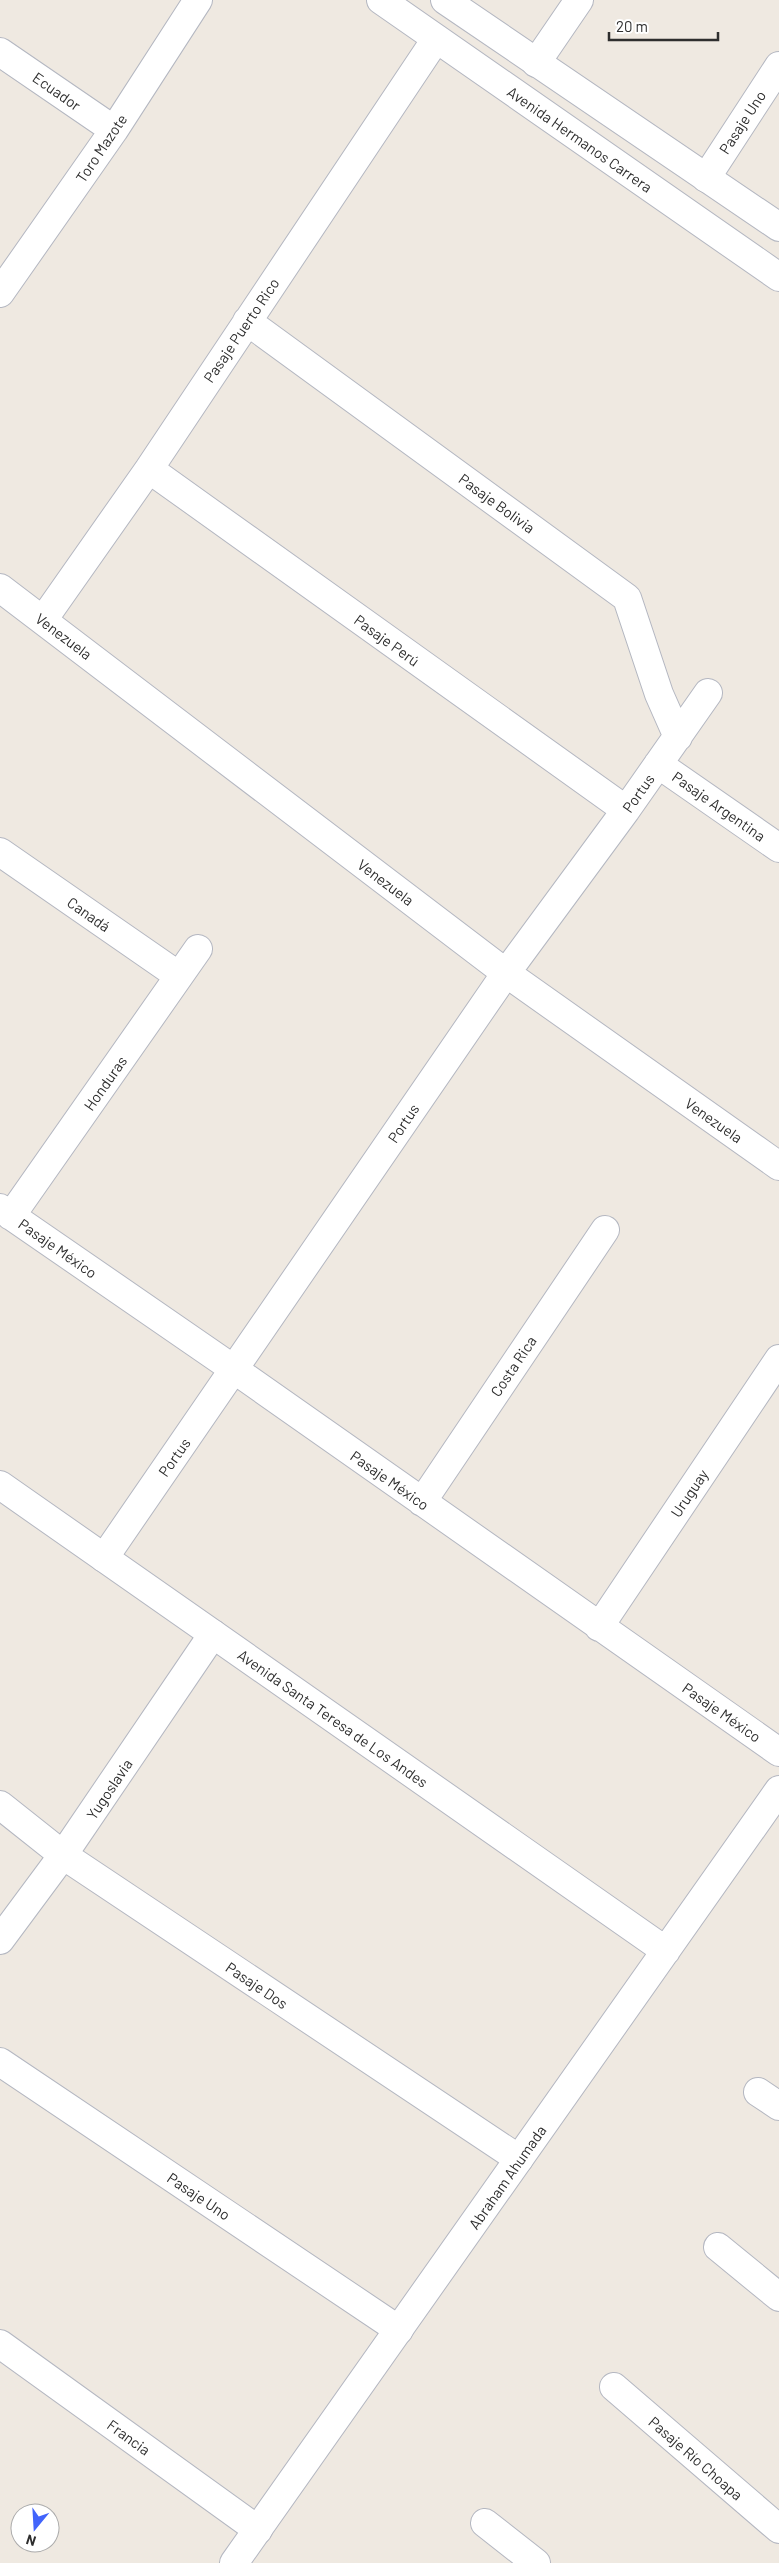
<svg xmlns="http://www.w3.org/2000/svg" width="779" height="2563" font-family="Barlow,sans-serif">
<rect width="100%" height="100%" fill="#efe9e1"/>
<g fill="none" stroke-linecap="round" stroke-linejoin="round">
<defs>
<path id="street" d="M 0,52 L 114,130
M 536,63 L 579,0
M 706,178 L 779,66
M 0,293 L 114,130 L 198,0
M 247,321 L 627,598 L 659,694 L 678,737
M 149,469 L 626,810
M 0,588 L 506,973 L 779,1166
M 43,620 L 149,469 L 436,39
M 658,764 L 779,848
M 0,852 L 179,976
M 0,1208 L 235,1370 L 779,1752
M 11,1216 L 198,949
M 422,1502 L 605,1230
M 104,1558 L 506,973 L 626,810 L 708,693
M 599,1627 L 779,1359
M 0,1805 L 63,1855 L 519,2159
M 0,1940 L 63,1855 L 213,1634
M 0,2062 L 399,2330
M 758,2092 L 779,2106
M 718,2247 L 779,2297
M 0,2344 L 258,2530
M 614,2387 L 779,2529
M 485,2523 L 536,2563"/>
<path id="secondary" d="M 381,0 L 779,277
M 445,0 L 779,227
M 0,1485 L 666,1951
M 234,2563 L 779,1790"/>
</defs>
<use href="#street" stroke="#b4b7c1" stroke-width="30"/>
<use href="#secondary" stroke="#b4b7c1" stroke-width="30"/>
<use href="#street" stroke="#fff" stroke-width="28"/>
<use href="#secondary" stroke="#fff" stroke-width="28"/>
</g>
<g text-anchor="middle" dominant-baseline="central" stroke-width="4.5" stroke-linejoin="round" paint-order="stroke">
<g font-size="15" fill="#2e2e2e" stroke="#fff">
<text transform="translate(57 91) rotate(35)">Ecuador</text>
<text transform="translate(742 122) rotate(-57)">Pasaje Uno</text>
<text transform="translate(580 139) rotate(35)">Avenida Hermanos Carrera</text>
<text transform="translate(101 148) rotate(-56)">Toro Mazote</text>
<text transform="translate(241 330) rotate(-56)">Pasaje Puerto Rico</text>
<text transform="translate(497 503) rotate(36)">Pasaje Bolivia</text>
<text transform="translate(64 636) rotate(37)">Venezuela</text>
<text transform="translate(387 640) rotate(36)">Pasaje Perú</text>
<text transform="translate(638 793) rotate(-55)">Portus</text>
<text transform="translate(719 806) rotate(35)">Pasaje Argentina</text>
<text transform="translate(386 882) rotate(37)">Venezuela</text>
<text transform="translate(89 914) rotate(35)">Canadá</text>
<text transform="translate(105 1083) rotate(-55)">Honduras</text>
<text transform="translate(714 1120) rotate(35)">Venezuela</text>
<text transform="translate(403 1123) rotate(-56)">Portus</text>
<text transform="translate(58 1248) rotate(35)">Pasaje México</text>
<text transform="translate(513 1366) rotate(-56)">Costa Rica</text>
<text transform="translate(174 1457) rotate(-55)">Portus</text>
<text transform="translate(390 1480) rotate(35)">Pasaje México</text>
<text transform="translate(689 1493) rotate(-56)">Uruguay</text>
<text transform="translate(722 1712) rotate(35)">Pasaje México</text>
<text transform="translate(333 1718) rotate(35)">Avenida Santa Teresa de Los Andes</text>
<text transform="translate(109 1789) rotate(-56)">Yugoslavia</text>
<text transform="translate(257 1985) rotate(34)">Pasaje Dos</text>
<text transform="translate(507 2177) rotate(-55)">Abraham Ahumada</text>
<text transform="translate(199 2196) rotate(34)">Pasaje Uno</text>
<text transform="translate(129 2437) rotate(36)">Francia</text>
<text transform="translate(696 2458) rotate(41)">Pasaje Río Choapa</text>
</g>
</g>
<g transform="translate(35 2528) rotate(198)"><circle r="24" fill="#ffffff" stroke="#ababab"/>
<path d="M0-4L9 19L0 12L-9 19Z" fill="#4264fb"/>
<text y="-8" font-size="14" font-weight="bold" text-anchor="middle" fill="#2e2e2e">N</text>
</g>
<path d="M609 32v8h109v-8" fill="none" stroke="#2e2e2e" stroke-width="2.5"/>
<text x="616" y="32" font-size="15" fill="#2e2e2e" stroke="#ffffff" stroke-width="4" paint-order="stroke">20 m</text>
</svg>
